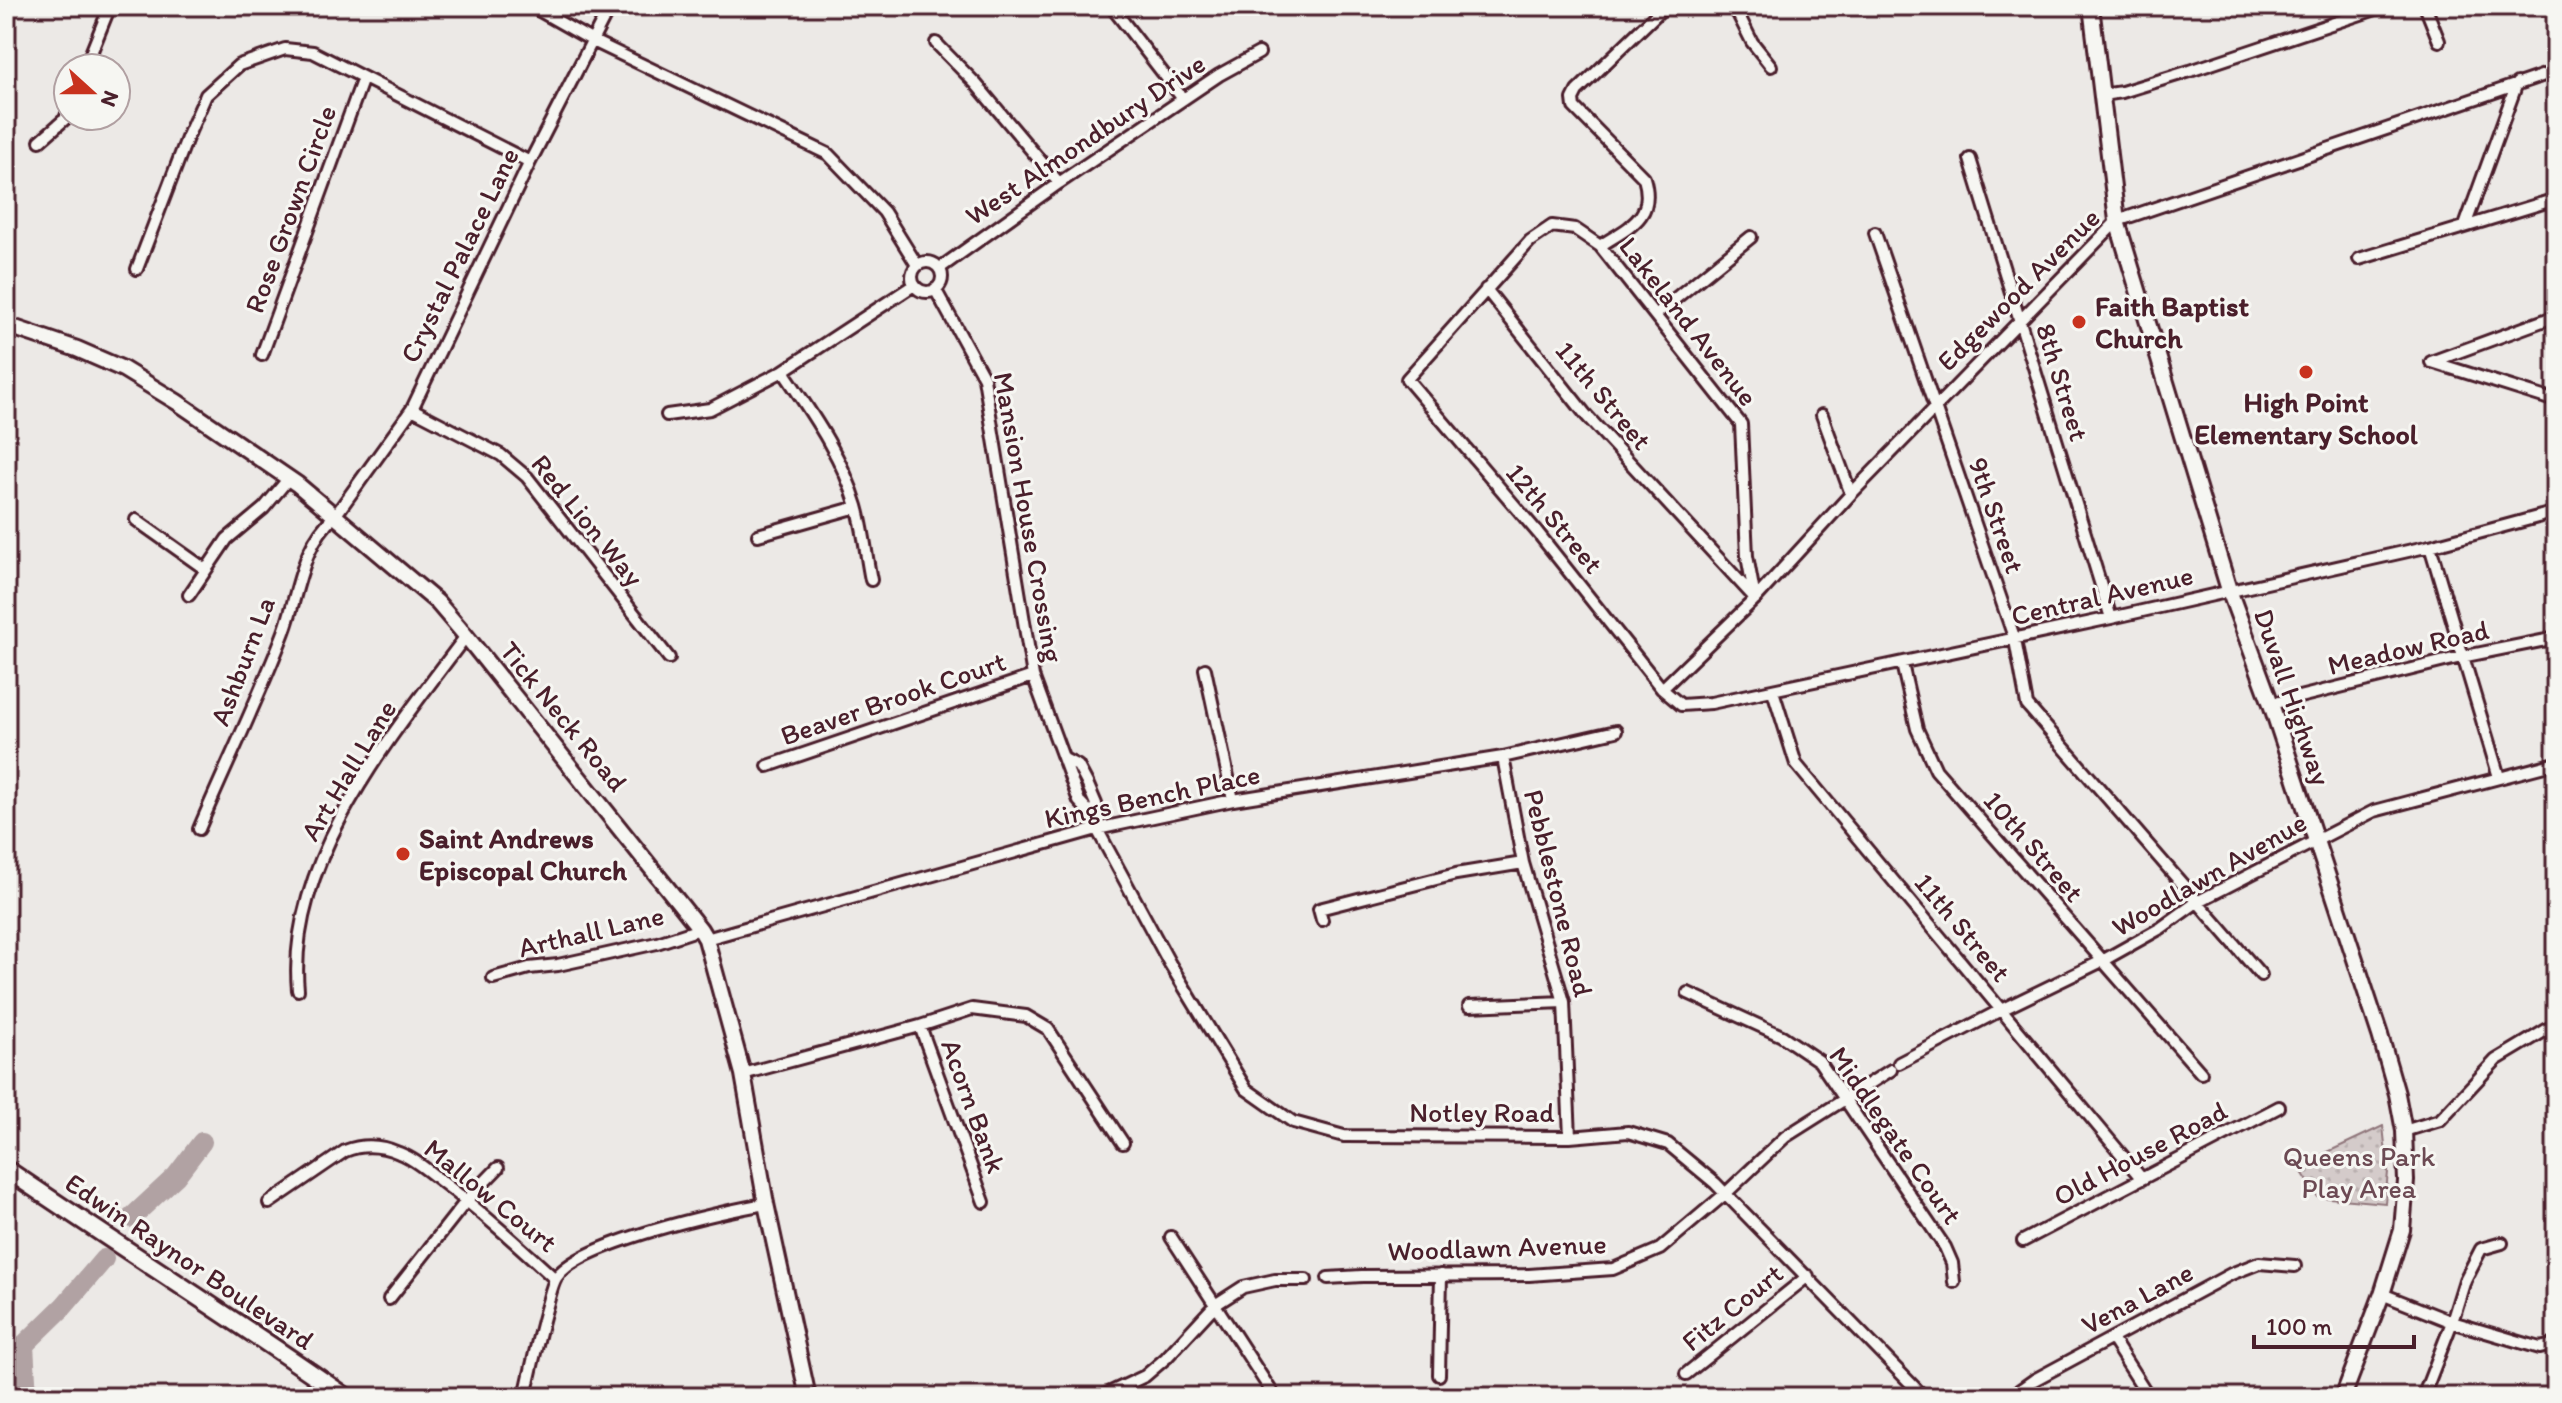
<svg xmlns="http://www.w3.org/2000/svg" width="2562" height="1403" font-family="Itim,sans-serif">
<defs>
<pattern id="green-dots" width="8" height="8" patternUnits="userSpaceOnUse" patternTransform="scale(2)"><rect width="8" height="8" fill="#d4cbca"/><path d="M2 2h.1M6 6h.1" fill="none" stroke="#b8aeae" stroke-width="1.8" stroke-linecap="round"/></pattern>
</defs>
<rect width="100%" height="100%" fill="#ece9e6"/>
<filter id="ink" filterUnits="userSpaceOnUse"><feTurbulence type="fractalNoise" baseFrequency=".0125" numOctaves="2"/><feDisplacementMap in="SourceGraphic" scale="16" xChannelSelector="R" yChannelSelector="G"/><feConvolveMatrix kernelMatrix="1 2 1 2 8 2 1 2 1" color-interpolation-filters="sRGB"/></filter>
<g filter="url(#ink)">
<path fill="url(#green-dots)" stroke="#8f757a" stroke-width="2" d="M 2383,1126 L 2388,1172 L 2385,1203 L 2318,1197 L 2298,1166 Z"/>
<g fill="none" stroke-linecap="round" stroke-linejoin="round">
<path stroke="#b1a2a3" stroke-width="20" d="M 131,1218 L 176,1176 L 202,1142
M 27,1397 L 24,1345 L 64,1306 L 104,1259"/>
<defs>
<path id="street" d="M 531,6 L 593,41 L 828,154 L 884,212 L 917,265
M 1111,6 L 1183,99
M 1734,6 L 1752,42 L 1771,66
M 2425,6 L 2439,41
M 936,43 L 976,84 L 1059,183
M 85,68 L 110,6
M 2102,95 L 2122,92 L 2190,71 L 2385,6
M 40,141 L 65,119 L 68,112
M 1970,159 L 2111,618
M 2465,226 L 2517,83
M 1875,233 L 2015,640 L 2027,705 L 2261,975
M 1600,246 C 1629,227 1656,218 1644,178 L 1574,107 L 1573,99 L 1577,91 L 1665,6
M 2359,259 L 2556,199
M912 277a15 15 0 1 1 30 0a15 15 0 1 1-30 0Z
M 940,268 L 1059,183 L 1219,75 L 1259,53
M 137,269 L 187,138 L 206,95 L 239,65 L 285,49 L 313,52 L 530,162
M 935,289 L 984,378 L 1033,676 L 1079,801 L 1093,816 L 1097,829 L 1170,964 L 1246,1089 L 1293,1122 L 1344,1136 L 1570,1137 L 1628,1132 L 1668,1144 L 1715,1183 L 1924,1397
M 1486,289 L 1586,415 L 1754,597
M 1655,315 L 1751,237
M 262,355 L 363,78
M 2431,362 L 2556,316
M 2432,362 L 2556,401
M 783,371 C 812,414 842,456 857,506 C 864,530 866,556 871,580
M 412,409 L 501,455 L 527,477 L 669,658
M 667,415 L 710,409 L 783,371 L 914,285
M 1822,415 L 1851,494
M 136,520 L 205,569
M 758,535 L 857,507
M 2430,546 L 2499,777
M 189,595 L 227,539 L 264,508 L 289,478
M 1755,599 L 1747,556 L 1741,424 L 1600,246 L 1575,229 L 1552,226 L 1530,241 L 1407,379 L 1538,533 L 1662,689 L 1681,705 L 1711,703 L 2111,618 L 2430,546 L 2556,512
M 1902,664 L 1917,729 L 1936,770 L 2201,1073
M 1205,669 L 1233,800
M 1662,689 L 1755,599 L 1851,494 L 2117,221 L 2556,71
M 1773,691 L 1796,764 L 2142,1179
M 2271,704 L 2461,657 L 2556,638
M 1503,757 L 1523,863 L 1564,1002 L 1570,1137
M 1064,759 L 1078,766 L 1087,783 L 1096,804 L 1093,816
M 768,766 L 1033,676
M 199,829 C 227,763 259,698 284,632 C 299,592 301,545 335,516 L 412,409 L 530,162 L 610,6
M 1322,920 L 1319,909 L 1456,874 L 1523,863
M 706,939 L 1097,829 L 1233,800 L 1503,757 L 1616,731
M 493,978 L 529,968 L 558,965 L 657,943 L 700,929
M 298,990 C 286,860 393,734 466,636
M 1688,993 L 1782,1036 L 1819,1061 L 1945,1247 L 1952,1263 L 1954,1282
M 1469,1006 L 1564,1002
M 920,1026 L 984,1202
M 1899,1063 L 2001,1010 L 2102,961 L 2161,928 L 2197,902 L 2374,811 L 2556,763
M 743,1074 L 920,1026 L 972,1009 L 1026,1016 L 1048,1029 L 1123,1143
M 2404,1131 L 2440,1120 L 2496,1060 L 2556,1024
M 269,1203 L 345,1151 C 363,1144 381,1145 399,1153 C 415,1159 428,1171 441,1181 C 481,1211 518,1245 555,1279
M 1171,1237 L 1275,1397
M 2023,1241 L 2279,1107
M 1328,1278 L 1362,1276 L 1529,1275 L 1613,1269 L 1660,1249 L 1725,1194 L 1785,1137 L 1891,1070
M 2382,1294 L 2452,1322 L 2540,1348 L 2556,1344
M 389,1299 L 467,1200 L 498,1168
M 2112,1339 L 2149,1397
M 1686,1374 L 1808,1276
M 1439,1375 L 1441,1275
M 525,1397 C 532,1365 539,1333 548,1302 C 550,1295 552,1285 556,1278 C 578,1243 723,1211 766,1204
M 1100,1397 L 1145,1376 L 1166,1358 L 1215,1305 L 1243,1287 L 1275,1280 L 1306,1280
M 2010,1397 L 2034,1380 L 2231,1274 L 2259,1263 L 2295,1266
M 2423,1397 L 2452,1322 L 2465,1280 L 2481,1249 L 2502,1243"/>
<path id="secondary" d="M 2091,6 L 2117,221 L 2229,590 L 2271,704 L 2380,1035 L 2397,1094 L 2404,1131 L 2406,1181 L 2402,1230 L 2382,1294 L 2343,1397
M 6,325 L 77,349 L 123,369 L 177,402 L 297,484 L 437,602 L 466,636 L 700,929 L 706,939 L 743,1074 L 766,1204 L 808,1397"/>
<path id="primary" d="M 6,1169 C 119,1246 234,1319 346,1397"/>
</defs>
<use href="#street" stroke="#4a1f2b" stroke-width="16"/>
<use href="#secondary" stroke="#4a1f2b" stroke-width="20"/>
<use href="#primary" stroke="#4a1f2b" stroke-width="22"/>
<use href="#street" stroke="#f6f6f2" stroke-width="10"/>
<use href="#secondary" stroke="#f6f6f2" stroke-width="14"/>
<use href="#primary" stroke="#f6f6f2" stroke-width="16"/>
</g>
</g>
<g fill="#c8321e" stroke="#f6f6f2" stroke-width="3">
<circle cx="2079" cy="322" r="8"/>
<circle cx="2306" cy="372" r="8"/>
<circle cx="403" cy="854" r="8"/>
</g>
<g text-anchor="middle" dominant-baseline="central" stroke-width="6" stroke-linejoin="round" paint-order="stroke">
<g font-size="28" fill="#4a1f2b" stroke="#f6f6f2">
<text transform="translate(1085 139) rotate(-34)">West Almondbury Drive</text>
<text transform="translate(290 209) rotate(-70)">Rose Grown Circle</text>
<text transform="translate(459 255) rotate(-64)">Crystal Palace Lane</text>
<text transform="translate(2018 289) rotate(-45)">Edgewood Avenue</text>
<text transform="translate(1689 321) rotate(52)">Lakeland Avenue</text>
<text transform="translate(2063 382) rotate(73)">8th Street</text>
<text transform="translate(1604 395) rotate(50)">11th Street</text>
<text transform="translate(1997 515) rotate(71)">9th Street</text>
<text transform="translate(1029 517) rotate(80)">Mansion House Crossing</text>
<text transform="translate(1555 518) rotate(50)">12th Street</text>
<text transform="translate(588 520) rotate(51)">Red Lion Way</text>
<text transform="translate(2102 595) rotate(-13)">Central Avenue</text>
<text transform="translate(2408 647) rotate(-13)">Meadow Road</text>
<text transform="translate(242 661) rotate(-69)">Ashburn La</text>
<text transform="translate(2293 697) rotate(71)">Duvall Highway</text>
<text transform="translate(893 698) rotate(-19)">Beaver Brook Court</text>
<text transform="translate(564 716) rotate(51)">Tick Neck Road</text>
<text transform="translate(348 770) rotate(-59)">Art Hall Lane</text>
<text transform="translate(1152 796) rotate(-12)">Kings Bench Place</text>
<text transform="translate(2034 846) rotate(49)">10th Street</text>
<text transform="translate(2209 874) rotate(-30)">Woodlawn Avenue</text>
<text transform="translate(1559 893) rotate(76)">Pebblestone Road</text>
<text transform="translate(1963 927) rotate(50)">11th Street</text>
<text transform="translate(591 931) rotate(-13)">Arthall Lane</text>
<text transform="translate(974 1106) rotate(70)">Acorn Bank</text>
<text x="1482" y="1112">Notley Road</text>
<text transform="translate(1896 1135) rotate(55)">Middlegate Court</text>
<text transform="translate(2140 1153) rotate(-28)">Old House Road</text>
<text transform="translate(491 1195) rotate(39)">Mallow Court</text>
<text transform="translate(1497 1247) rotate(-2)">Woodlawn Avenue</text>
<text transform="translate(190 1261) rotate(34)">Edwin Raynor Boulevard</text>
<text transform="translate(2137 1298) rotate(-28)">Vena Lane</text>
<text transform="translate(1732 1307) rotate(-39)">Fitz Court</text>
</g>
<g font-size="28" font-weight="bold" fill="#4a1f2b" stroke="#f6f6f2" text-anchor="start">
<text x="2095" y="306">Faith Baptist<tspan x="2095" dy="32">Church</tspan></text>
<text x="2306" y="402" text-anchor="middle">High Point<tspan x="2306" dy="32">Elementary School</tspan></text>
<text x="419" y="838">Saint Andrews<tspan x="419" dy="32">Episcopal Church</tspan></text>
</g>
<g font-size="28" fill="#6c4a53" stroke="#f6f6f2">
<text x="2359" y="1156">Queens Park<tspan x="2359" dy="32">Play Area</tspan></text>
</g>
</g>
<rect width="2562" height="1403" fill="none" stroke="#f6f6f2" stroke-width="32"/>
<rect x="16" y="16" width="2530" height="1371" fill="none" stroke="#4a1f2b" stroke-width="3" filter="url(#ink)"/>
<g transform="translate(92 92) rotate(111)"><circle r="38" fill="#f6f6f2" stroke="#b1a0a2" stroke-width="2"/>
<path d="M0-6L14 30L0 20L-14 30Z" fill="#c8321e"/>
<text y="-12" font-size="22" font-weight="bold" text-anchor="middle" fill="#4a1f2b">N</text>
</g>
<path d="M2254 1335v12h160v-12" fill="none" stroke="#4a1f2b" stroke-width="4"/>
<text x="2266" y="1335" font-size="24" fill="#4a1f2b" stroke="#f6f6f2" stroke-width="6" paint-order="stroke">100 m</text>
</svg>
